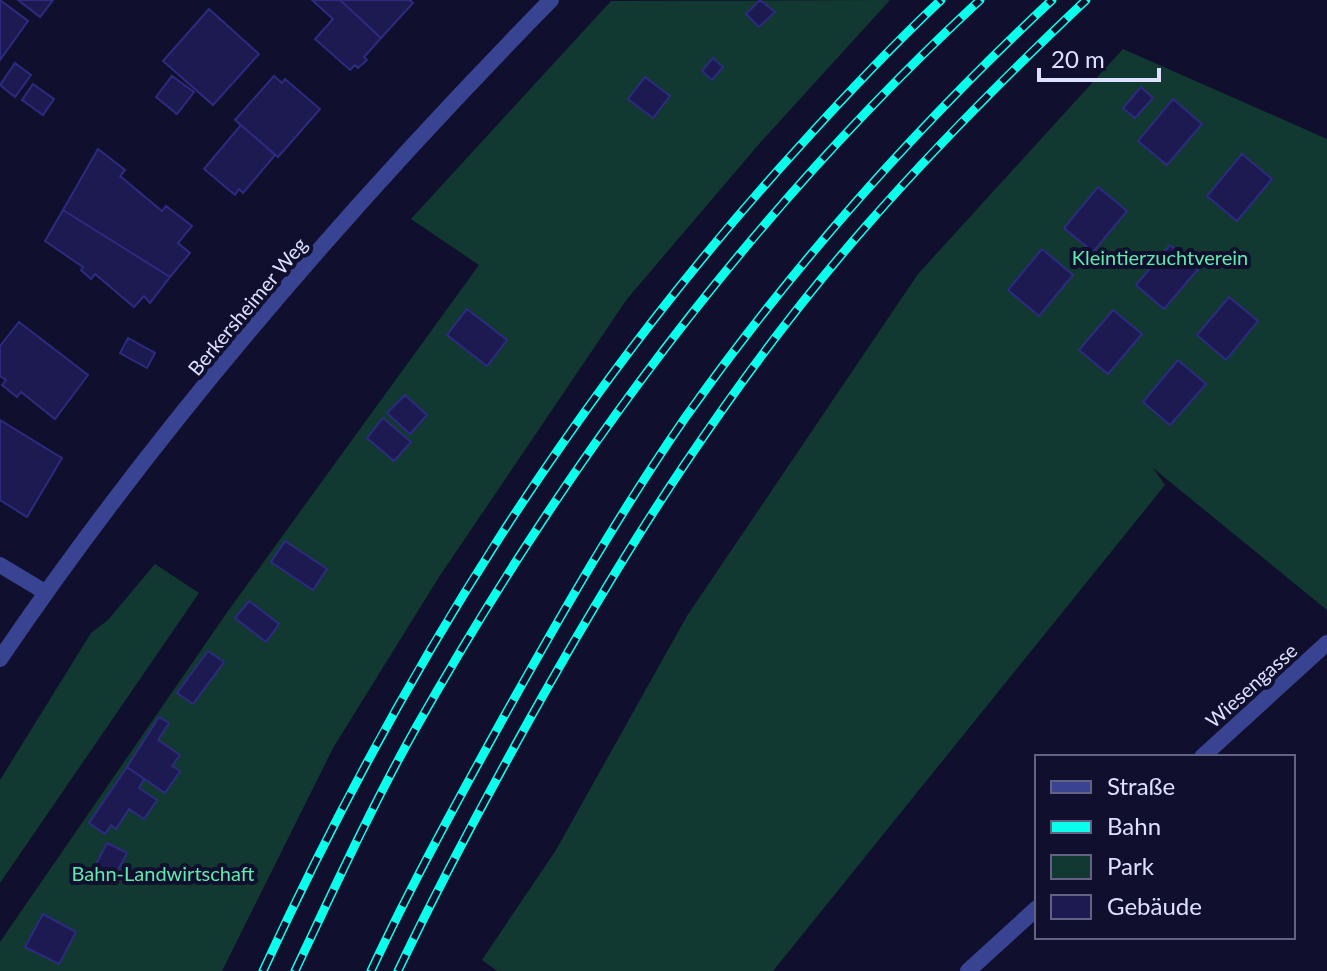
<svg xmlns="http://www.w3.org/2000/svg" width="1327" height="971" font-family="Lato,sans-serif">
<rect width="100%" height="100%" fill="#10102e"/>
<path fill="#123931" d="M 890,0 L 759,144 L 627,299 L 439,577 L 333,748 L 222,971 L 0,971 L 0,942 L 228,611 L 479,265 L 411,219 L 611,1 Z
M 1123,49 L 1327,139 L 1327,610 L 1153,468 L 1165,485 L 773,971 L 497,971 L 482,960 L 556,850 L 687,616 L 918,274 Z
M 155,564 L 199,593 L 0,883 L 0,780 L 91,633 L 108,620 Z"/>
<path fill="#1c1a51" stroke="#2c2b7f" stroke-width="2" d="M 0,0 L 28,21 L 0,60 Z
M 18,0 L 53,0 L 40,17 Z
M 312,0 L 340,0 L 381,38 L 364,57 L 367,60 L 358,68 L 355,65 L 350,70 L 315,39 L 333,19 Z
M 340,0 L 410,0 L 413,3 L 381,38 Z
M 760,0 L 775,12 L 759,27 L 746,14 Z
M 209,9 L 259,54 L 213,105 L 163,61 Z
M 713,58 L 723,67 L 712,80 L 702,71 Z
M 15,63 L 31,75 L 15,97 L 0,85 Z
M 172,76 L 194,92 L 177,114 L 156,97 Z
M 274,76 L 282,83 L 285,79 L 320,109 L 278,157 L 235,120 Z
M 645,77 L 670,96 L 653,118 L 628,99 Z
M 33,84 L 54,99 L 43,115 L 22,100 Z
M 1141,87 L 1153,98 L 1135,118 L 1123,108 Z
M 1173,99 L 1202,124 L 1167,165 L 1138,141 Z
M 241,125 L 275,155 L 243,193 L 239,189 L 235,195 L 204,169 Z
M 98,149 L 125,170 L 120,176 L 162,211 L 166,206 L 192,226 L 178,243 L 190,253 L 170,277 L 63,210 Z
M 1242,154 L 1272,179 L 1237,221 L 1207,196 Z
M 1098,187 L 1127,211 L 1093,252 L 1064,228 Z
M 63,210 L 170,277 L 150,303 L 144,296 L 134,307 L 95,274 L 91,279 L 81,270 L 83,267 L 45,241 Z
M 1170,245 L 1198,269 L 1164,309 L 1136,285 Z
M 1042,249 L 1073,275 L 1039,316 L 1008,290 Z
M 1229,297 L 1258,321 L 1226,360 L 1197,335 Z
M 467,309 L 507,340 L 487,366 L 447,335 Z
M 1113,310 L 1142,334 L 1108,374 L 1079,350 Z
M 19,322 L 88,375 L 55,419 L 21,392 L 17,397 L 2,385 L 6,380 L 0,376 L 0,346 Z
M 128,338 L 155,353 L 147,368 L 120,353 Z
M 1178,360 L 1206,384 L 1170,425 L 1143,402 Z
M 405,395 L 427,415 L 410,434 L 387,413 Z
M 383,418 L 411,442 L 394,461 L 367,438 Z
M 0,420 L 62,458 L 27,517 L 0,500 Z
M 285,541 L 327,569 L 313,590 L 271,562 Z
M 249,601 L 279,624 L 266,642 L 235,618 Z
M 208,651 L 224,662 L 193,704 L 177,693 Z
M 159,717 L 169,723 L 158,740 L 180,755 L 172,766 L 180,771 L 165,793 L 127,767 Z
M 127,767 L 144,779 L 139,788 L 157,800 L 144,819 L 129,809 L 116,829 L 111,825 L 105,834 L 89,823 Z
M 107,843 L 127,853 L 113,879 L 94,868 Z
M 43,914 L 76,932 L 59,964 L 25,947 Z"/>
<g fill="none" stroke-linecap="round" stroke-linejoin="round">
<path stroke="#384491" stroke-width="16" d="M 1202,757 L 1327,643
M 968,971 L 1037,908"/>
<path stroke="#384491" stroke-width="16" d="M 0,565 L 45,592
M 0,659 C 160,423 351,204 551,0"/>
<defs>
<path id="rail" d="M 263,971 C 402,670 574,394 798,148 C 844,97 891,47 941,0
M 295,971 C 333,891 370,810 413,733 C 565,463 752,211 980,0
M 371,971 C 412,883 459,798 506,713 C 562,613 620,512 685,418 C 792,267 917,126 1052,0
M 398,971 C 438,887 482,805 527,724 C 625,548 734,377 867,225 C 936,146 1010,72 1086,0"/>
</defs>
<use href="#rail" stroke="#09ffeb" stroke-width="9"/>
<use href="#rail" stroke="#10102e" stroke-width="6" stroke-dasharray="18" stroke-linecap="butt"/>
</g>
<g text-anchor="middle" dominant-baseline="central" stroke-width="8" stroke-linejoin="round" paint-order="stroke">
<g font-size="20" fill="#5feaae" stroke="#10102e">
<text x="1160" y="257">Kleintierzuchtverein</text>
<text x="163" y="873">Bahn-Landwirtschaft</text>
</g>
<g font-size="20" fill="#dde0ff" stroke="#10102e">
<text transform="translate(247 306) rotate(-50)">Berkersheimer Weg</text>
<text transform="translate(1251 685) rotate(-42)">Wiesengasse</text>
</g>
</g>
<rect x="1035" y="755" width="260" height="184" fill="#10102e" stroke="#626382" stroke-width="2"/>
<rect x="1051" y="781" width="40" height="12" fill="#384491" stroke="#626382" stroke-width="2"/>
<text x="1107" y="795" font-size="24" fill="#dde0ff">Straße</text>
<rect x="1051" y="821" width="40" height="12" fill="#09ffeb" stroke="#626382" stroke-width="2"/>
<text x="1107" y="835" font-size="24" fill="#dde0ff">Bahn</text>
<rect x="1051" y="855" width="40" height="24" fill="#123931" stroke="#626382" stroke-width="2"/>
<text x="1107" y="875" font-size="24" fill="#dde0ff">Park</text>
<rect x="1051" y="895" width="40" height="24" fill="#1c1a51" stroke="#626382" stroke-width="2"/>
<text x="1107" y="915" font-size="24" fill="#dde0ff">Gebäude</text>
<path d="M1039 68v12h120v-12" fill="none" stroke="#dde0ff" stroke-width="4"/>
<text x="1051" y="68" font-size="24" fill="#dde0ff" stroke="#10102e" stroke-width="6" paint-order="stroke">20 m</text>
</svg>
